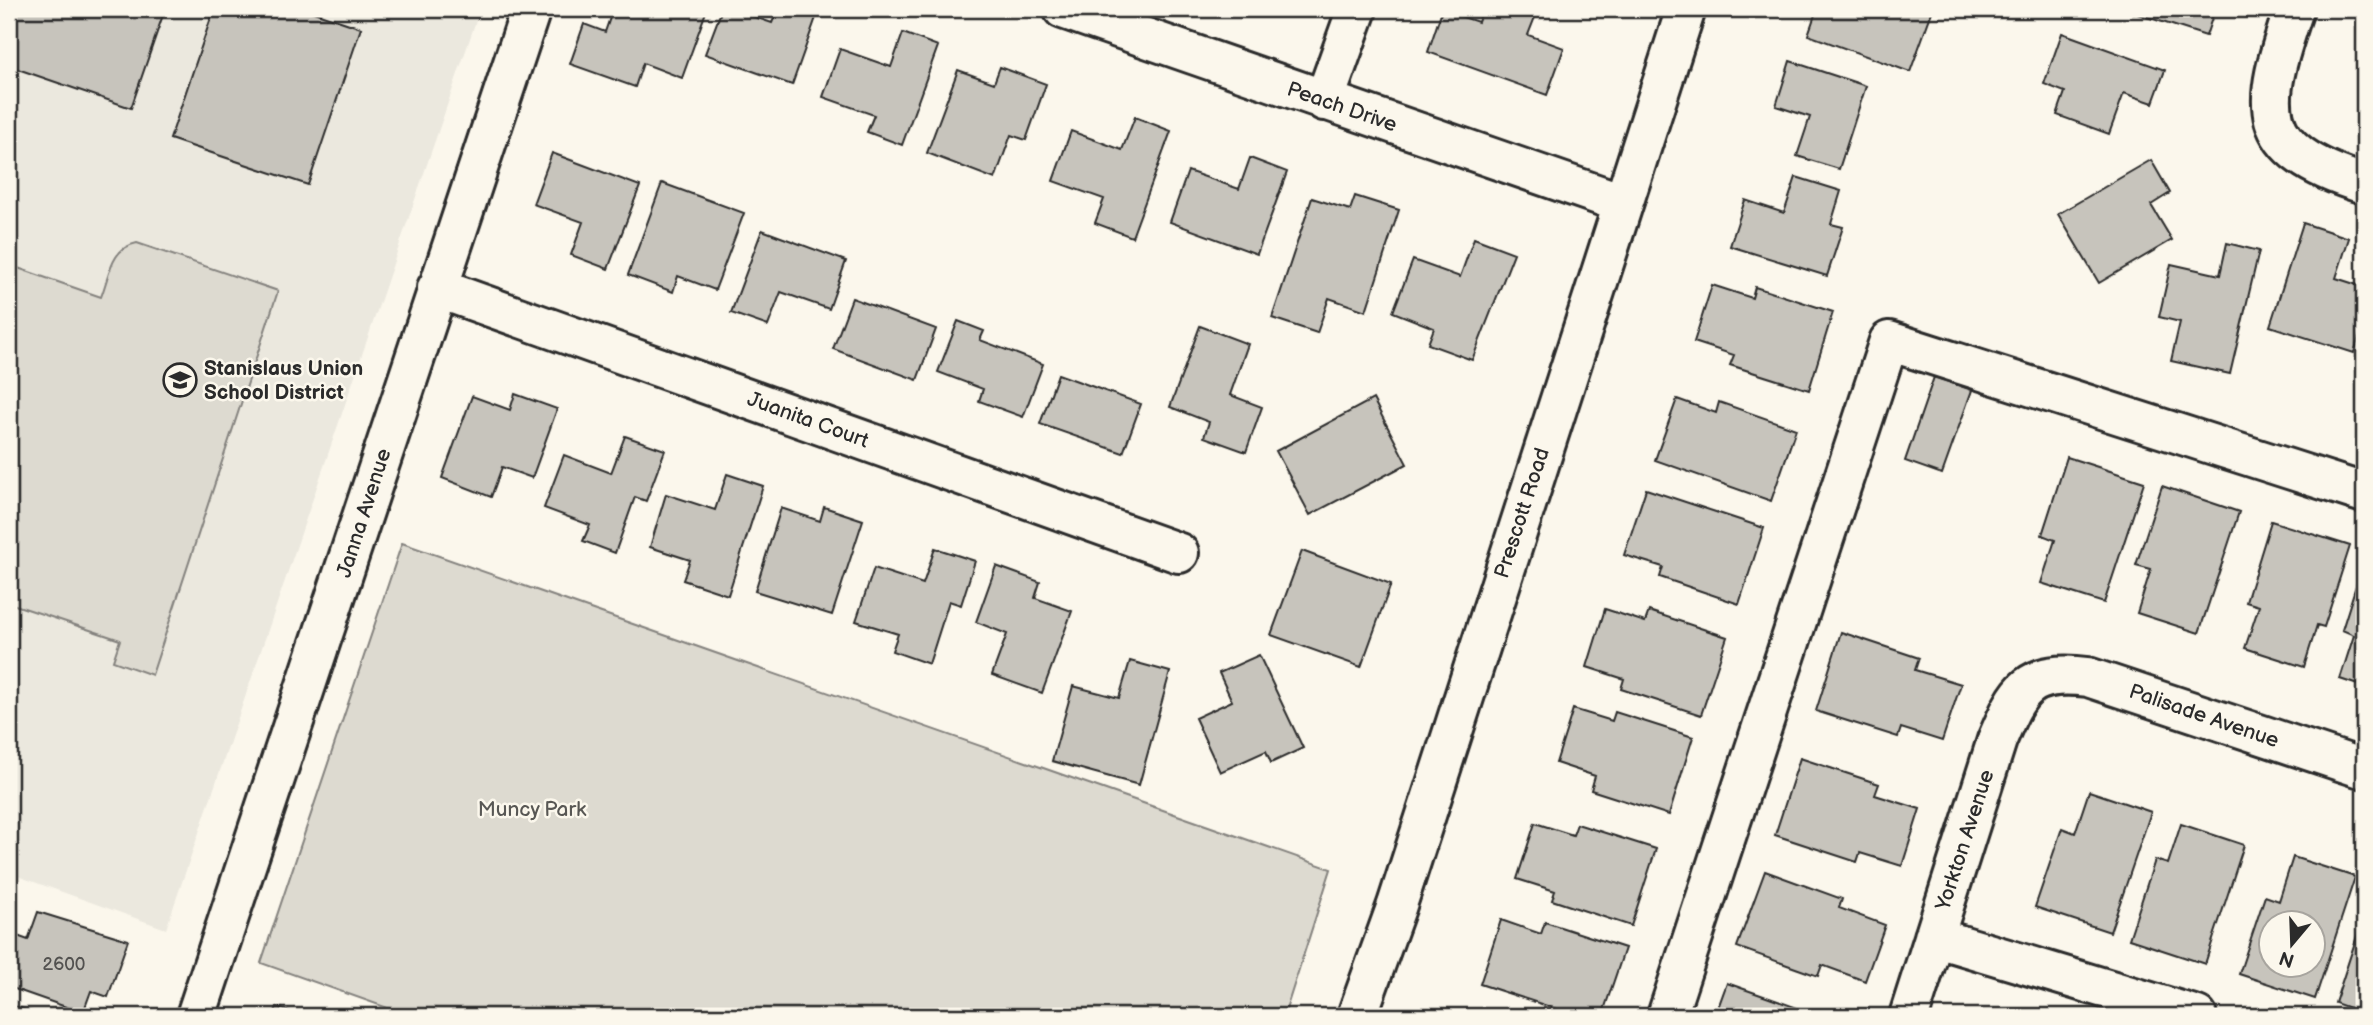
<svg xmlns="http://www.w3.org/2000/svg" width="2373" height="1025" font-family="'Balsamiq Sans',sans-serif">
<rect width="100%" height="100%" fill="#fbf7ec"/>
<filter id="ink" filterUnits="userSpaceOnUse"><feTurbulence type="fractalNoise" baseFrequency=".0143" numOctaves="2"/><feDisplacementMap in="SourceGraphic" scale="14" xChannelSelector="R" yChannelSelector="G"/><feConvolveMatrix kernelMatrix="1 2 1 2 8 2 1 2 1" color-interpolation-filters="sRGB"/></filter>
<g filter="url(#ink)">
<path fill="#ebe8de" d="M 9,9 L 480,9 L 166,929 L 9,873 Z"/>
<path fill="#dddad0" stroke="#84827e" stroke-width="2" d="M 137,243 L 278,291 L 152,675 L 113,661 L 120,640 L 9,603 L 9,265 L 101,297 C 110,274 111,248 137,243 Z
M 402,543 L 1331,869 L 1284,1016 L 410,1016 L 261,963 Z"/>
<path fill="#c7c4bc" stroke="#2b2b2b" stroke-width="2" fill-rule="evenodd" d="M 9,9 L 165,9 L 131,108 L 9,66 Z
M 214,9 L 305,9 L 361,28 L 308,185 L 170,139 Z
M 613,9 L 707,9 L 682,78 L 643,63 L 635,87 L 570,64 L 584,24 L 605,32 Z
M 722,9 L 731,9 L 772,23 L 778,9 L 819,9 L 792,85 L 705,54 Z
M 1483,9 L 1527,9 L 1537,12 L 1528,35 L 1564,48 L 1547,95 L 1428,52 L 1442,10 L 1478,22 Z
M 1817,9 L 1848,10 L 1933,9 L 1910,72 L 1808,35 Z
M 2122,9 L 2215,9 L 2206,36 Z
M 903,33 L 938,46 L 902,145 L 867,132 L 874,115 L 823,97 L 840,49 L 891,67 Z
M 2062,33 L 2165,70 L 2153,103 L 2124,93 L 2109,134 L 2057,115 L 2065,92 L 2044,84 Z
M 1790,61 L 1866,86 L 1839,169 L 1797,156 L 1810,117 L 1776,106 Z
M 1000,67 L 1046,84 L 1026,140 L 1011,135 L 995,179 L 927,153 L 958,70 L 994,83 Z
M 1135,117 L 1171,131 L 1132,237 L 1095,223 L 1104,199 L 1053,181 L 1071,131 L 1122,150 Z
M 552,153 L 640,186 L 608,269 L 571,255 L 583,222 L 533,204 Z
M 1250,158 L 1287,172 L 1257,254 L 1170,222 L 1188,171 L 1239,189 Z
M 2151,160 L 2170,193 L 2151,205 L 2172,240 L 2099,283 L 2058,214 Z
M 1796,177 L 1841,191 L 1831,224 L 1843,227 L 1827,276 L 1730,246 L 1745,200 L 1784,213 Z
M 662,183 L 744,213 L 715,290 L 678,276 L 673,292 L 628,275 Z
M 1355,196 L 1399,210 L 1366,311 L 1329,298 L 1317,333 L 1272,318 L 1312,198 L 1350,210 Z
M 2303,223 L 2349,238 L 2336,278 L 2364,287 L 2364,320 L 2354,353 L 2270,326 Z
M 762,230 L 846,261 L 829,309 L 781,292 L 768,326 L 731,313 Z
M 1474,238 L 1514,253 L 1472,360 L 1428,344 L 1434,328 L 1393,312 L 1413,260 L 1460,277 Z
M 2227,243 L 2259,251 L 2230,374 L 2171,361 L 2180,322 L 2159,317 L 2171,264 L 2220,275 Z
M 1712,285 L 1752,298 L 1755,287 L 1833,312 L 1809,390 L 1730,365 L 1734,355 L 1694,342 Z
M 852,298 L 936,329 L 917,380 L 833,349 Z
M 958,321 L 984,331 L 980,340 L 1043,364 L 1023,417 L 979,401 L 983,389 L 938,372 Z
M 1200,326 L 1248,344 L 1230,395 L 1262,407 L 1246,452 L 1204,437 L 1209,422 L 1170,407 Z
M 1058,374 L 1141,404 L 1123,453 L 1040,424 Z
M 1934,377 L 1972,390 L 1942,474 L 1905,461 Z
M 515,394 L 557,409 L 532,478 L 502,467 L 491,497 L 442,478 L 472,396 L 510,410 Z
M 1373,399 L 1407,464 L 1310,515 L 1276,451 Z
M 1677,399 L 1716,413 L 1719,402 L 1796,429 L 1771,501 L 1655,460 Z
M 625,436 L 665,450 L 646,501 L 635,497 L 615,553 L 583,541 L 590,525 L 544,508 L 564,455 L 611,473 Z
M 2067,457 L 2144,482 L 2104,603 L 2041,583 L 2055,540 L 2042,535 Z
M 727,474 L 763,486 L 728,595 L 683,580 L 690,560 L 650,547 L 666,494 L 715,510 Z
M 2162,486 L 2239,512 L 2199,633 L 2137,613 L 2151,569 L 2136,565 Z
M 1646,489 L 1764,528 L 1739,604 L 1660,577 L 1663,567 L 1624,555 Z
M 824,507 L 863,520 L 832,615 L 755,591 L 781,508 L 820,521 Z
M 2271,521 L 2350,546 L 2324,627 L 2317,625 L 2304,667 L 2245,648 L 2259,606 L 2246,602 Z
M 935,548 L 975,561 L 961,605 L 949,601 L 929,664 L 892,651 L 898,634 L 856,621 L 874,568 L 923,584 Z
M 1302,551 L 1391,584 L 1361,667 L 1271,635 Z
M 2364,560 L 2364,687 L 2340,679 L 2354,635 L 2342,630 Z
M 996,566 L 1040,582 L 1035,598 L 1072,611 L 1042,693 L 992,675 L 1007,634 L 976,622 Z
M 1605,609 L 1645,622 L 1649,611 L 1727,637 L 1701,715 L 1621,689 L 1624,679 L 1587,667 Z
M 1841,632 L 1919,658 L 1915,670 L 1961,684 L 1942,741 L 1901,728 L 1898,737 L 1816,711 Z
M 1259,655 L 1303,748 L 1271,763 L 1266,751 L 1220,772 L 1195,718 L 1232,701 L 1219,673 Z
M 1130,661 L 1170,672 L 1139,785 L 1052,761 L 1073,686 L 1119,698 Z
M 1573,709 L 1612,721 L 1615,712 L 1693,737 L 1669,815 L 1591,790 L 1595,776 L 1556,763 Z
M 1800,758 L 1879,784 L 1875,795 L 1920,809 L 1902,866 L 1860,853 L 1857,862 L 1775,835 Z
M 2089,791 L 2151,812 L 2110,932 L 2035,907 L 2062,828 L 2075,833 Z
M 1535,823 L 1573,835 L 1577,824 L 1656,849 L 1631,926 L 1552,900 L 1555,891 L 1517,879 Z
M 2181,824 L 2244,845 L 2205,964 L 2129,939 L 2155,860 L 2168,864 Z
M 2293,857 L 2355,877 L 2315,999 L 2239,974 L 2265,896 L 2279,901 ZM 2272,923 L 2314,923 L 2314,965 L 2272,965 Z
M 1765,871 L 1842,899 L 1839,908 L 1885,925 L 1865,981 L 1822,965 L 1818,976 L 1737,947 Z
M 38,912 L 128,940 L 108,997 L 91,991 L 83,1013 L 9,987 L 9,933 L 28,940 Z
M 1501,920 L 1541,934 L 1545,922 L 1625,948 L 1602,1016 L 1578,1016 L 1480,984 Z
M 2360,927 L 2364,928 L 2364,1013 L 2335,1003 Z
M 1727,983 L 1806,1011 L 1804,1016 L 1715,1016 Z
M 11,1005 L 45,1016 L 9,1016 Z
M 277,1007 L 302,1016 L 273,1016 Z"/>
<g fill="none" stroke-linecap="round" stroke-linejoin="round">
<defs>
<path id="minor" d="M 1063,9 L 1622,203
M 2294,9 C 2261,107 2251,149 2364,184
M 1324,101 L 1357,9
M 437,288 L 1179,553
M 1934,937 L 2197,1016
M 196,1016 L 531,9
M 1667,1016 L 1889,341 L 2364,493
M 1909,1016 L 1997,740 C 2019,688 2028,670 2088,677 L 2364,769"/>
<path id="major" d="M 1357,1016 L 1397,905 L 1686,9"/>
</defs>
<use href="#minor" stroke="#2b2b2b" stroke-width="44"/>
<use href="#major" stroke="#2b2b2b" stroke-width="44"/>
<use href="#minor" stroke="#fbf7ec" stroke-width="38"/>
<use href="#major" stroke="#fbf7ec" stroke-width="38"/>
</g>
</g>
<defs>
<symbol id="school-ring" viewBox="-11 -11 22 22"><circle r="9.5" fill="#fbf7ec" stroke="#2b2b2b" stroke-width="1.5"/><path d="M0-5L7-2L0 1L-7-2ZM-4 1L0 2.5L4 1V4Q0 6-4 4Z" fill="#2b2b2b"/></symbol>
</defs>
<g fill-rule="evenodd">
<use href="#school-ring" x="161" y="361" width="38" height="38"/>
</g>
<g text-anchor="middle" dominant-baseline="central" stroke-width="5" stroke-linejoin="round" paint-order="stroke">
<g font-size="18" fill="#52514f">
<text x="64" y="964">2600</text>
</g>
<g font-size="21" fill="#2b2b2b" stroke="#fbf7ec">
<text transform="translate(1342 107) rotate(19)">Peach Drive</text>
<text transform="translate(808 420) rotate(20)">Juanita Court</text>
<text transform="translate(364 513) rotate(-72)">Janna Avenue</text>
<text transform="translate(1522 513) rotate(-72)">Prescott Road</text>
<text transform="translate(2204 716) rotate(19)">Palisade Avenue</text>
<text transform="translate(1965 840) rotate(-72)">Yorkton Avenue</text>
</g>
<g font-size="21" font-weight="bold" fill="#2b2b2b" stroke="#fbf7ec" text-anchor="start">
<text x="204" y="368">Stanislaus Union<tspan x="204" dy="24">School District</tspan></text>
</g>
<g font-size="21" fill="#585754" stroke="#fbf7ec">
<text x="532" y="809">Muncy Park</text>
</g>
</g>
<rect width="2373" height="1025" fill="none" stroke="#fbf7ec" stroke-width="35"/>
<rect x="18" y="18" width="2338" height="990" fill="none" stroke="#2b2b2b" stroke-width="2.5" filter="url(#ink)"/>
<g transform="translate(2292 944) rotate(199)"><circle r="33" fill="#fbf7ec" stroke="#a8a59f" stroke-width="2"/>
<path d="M0-5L12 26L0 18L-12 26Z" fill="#2b2b2b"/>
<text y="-10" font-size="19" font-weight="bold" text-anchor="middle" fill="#2b2b2b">N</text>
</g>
</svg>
